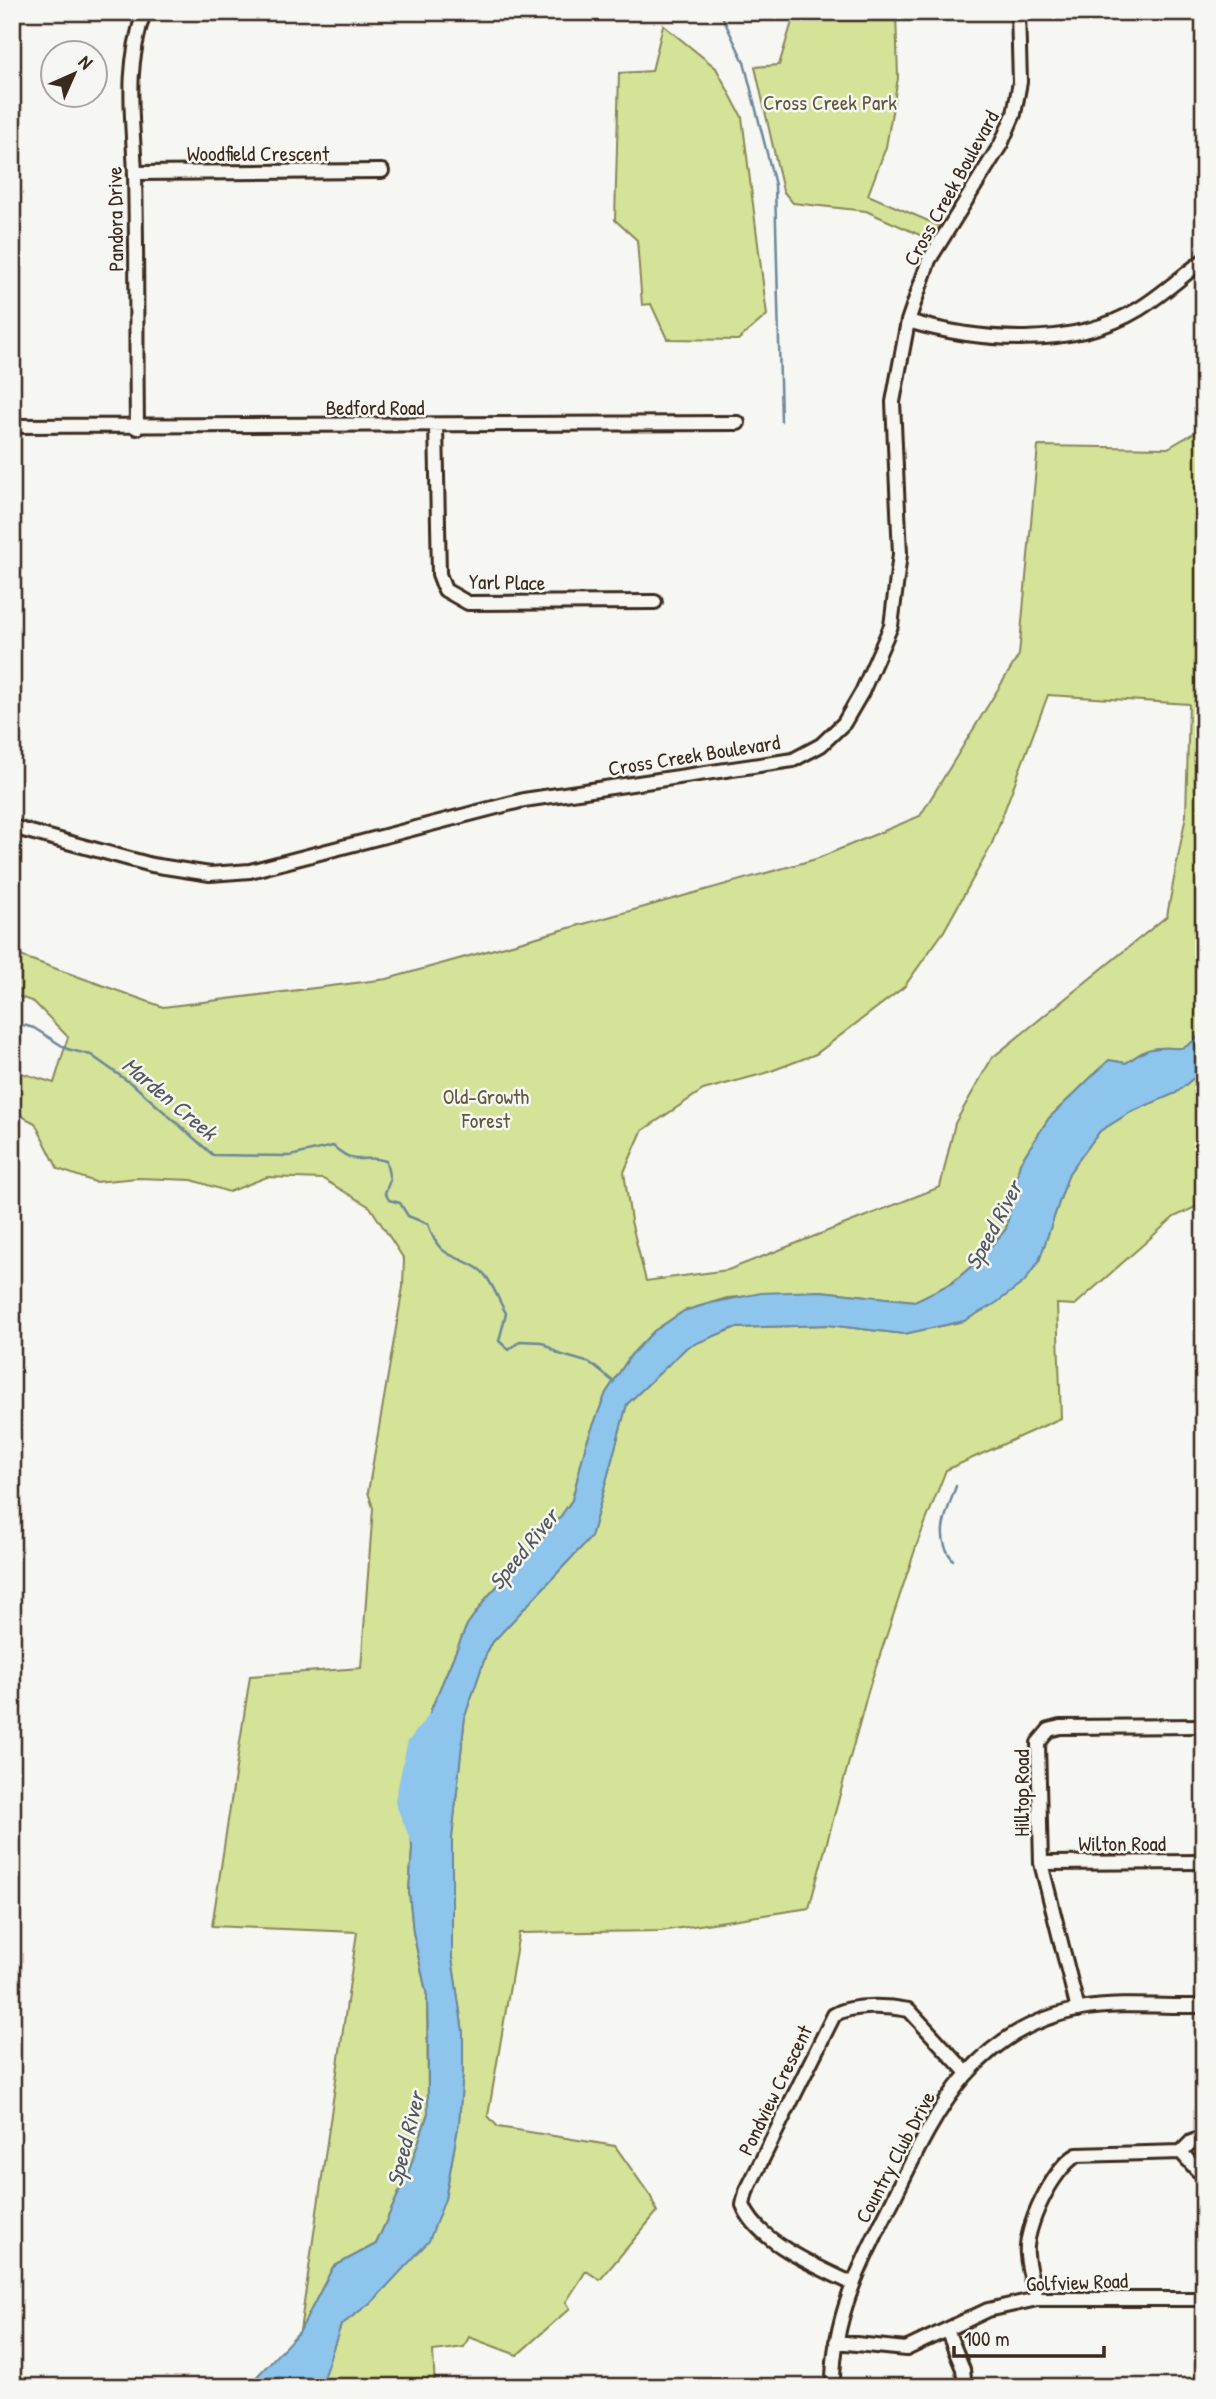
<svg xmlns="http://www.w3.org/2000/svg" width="1216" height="2399" font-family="'Patrick Hand',sans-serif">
<rect width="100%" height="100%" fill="#f6f6f2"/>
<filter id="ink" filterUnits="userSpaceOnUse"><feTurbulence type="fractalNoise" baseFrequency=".0143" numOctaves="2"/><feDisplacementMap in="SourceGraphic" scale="14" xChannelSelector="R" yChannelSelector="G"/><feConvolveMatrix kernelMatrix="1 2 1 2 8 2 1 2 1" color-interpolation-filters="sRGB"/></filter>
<g filter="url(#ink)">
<path fill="#d4e397" stroke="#88865a" stroke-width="2" fill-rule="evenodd" d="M 795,12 L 896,12 L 898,78 L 886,147 L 868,195 L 940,226 L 931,240 L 866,211 L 793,203 L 783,191 L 755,67 L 779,65 Z
M 663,25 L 716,68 L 742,117 L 767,315 L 738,340 L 667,339 L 651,304 L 642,305 L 637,240 L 615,220 L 619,73 L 652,71 Z
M 1204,427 L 1204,1031 C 1178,1058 1182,1044 1152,1049 C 1143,1050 1133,1059 1126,1063 L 1109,1060 L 1049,1118 L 1020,1163 L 1006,1229 L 980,1259 L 952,1283 L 915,1301 L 820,1291 L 727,1298 L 684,1311 L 654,1331 L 631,1355 L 606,1393 L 586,1444 L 572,1500 L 554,1526 L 488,1596 L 467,1625 L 432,1707 L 410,1778 L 412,1849 L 409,1891 L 413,1932 L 427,1996 L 428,2113 L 410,2168 L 376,2244 L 333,2267 L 300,2331 L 357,1932 L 212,1926 L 250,1676 L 361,1668 L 373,1508 L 368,1492 L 403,1287 L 404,1259 L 370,1207 L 323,1179 L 267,1177 L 229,1192 L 192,1180 L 138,1178 L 95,1182 L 58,1169 L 35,1123 L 12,1111 L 12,1070 L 54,1083 L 68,1037 L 34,1002 L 12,994 L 12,953 L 163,1007 L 387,979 L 816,859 L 920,816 L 1019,655 L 1038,446 L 1168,448 ZM 1048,695 L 1189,704 L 1186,815 L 1167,916 L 992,1058 L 955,1123 L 940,1187 L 728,1270 L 646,1281 L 631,1221 L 624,1172 L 642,1131 L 703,1090 L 766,1073 L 816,1054 L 904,987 L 944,931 L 991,846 Z
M 1204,1069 L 1204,1203 L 1174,1217 L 1075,1305 L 1057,1304 L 1061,1418 L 946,1470 L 917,1544 L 869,1688 L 809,1908 L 661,1931 L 519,1933 L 488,2116 L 498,2127 L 615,2146 L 651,2197 L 657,2212 L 600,2280 L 586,2271 L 566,2302 L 570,2308 L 517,2355 L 469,2337 L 464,2347 L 433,2351 L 435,2387 L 316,2387 L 322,2381 L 341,2325 L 374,2300 L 445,2199 L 459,2122 L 463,2072 L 463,2032 L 452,1958 L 452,1838 L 465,1716 L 489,1646 L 591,1537 L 627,1404 L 687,1347 L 734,1328 L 828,1325 L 904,1334 L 964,1321 L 1039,1261 L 1069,1173 L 1100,1131 L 1131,1112 L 1176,1093 Z"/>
<path fill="#8ec5ec" stroke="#6d879a" stroke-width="2" d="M 1204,1031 L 1204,1069 L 1176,1093 L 1131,1112 L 1100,1131 L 1069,1173 L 1039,1261 L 1024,1282 L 996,1303 L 964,1321 L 904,1334 L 828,1325 L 734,1328 L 687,1347 L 627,1404 L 591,1537 L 489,1646 L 465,1716 L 452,1838 L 452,1958 L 463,2032 L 463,2072 L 459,2122 L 445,2199 L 429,2241 L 374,2300 L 341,2325 L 322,2381 L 316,2387 L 247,2387 L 300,2331 L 333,2267 L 376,2244 L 410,2168 L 428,2113 L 428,2035 L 427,1996 L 413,1932 L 409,1891 L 412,1849 L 410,1778 L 432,1707 L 467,1625 L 488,1596 L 554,1526 L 572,1500 L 586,1444 L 606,1393 L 631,1355 L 654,1331 L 684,1311 L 711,1303 L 761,1293 L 820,1291 L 915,1301 L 952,1283 L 980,1259 L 1006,1229 L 1020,1163 L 1049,1118 L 1109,1060 L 1126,1063 C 1133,1059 1143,1050 1152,1049 C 1182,1044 1178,1058 1204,1031 Z"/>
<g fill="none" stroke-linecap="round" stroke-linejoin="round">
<path stroke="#6d879a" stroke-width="2.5" d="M 720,12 L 744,62 L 775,185 L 781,421
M 12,1022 L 34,1028 L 67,1049 L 91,1055 L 136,1087 L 213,1155 L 290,1156 L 333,1146 C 361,1170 361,1152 386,1161 L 390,1180 L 385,1193 L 389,1200 L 400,1203 L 408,1216 L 428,1224 C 440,1262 455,1252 480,1270 C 491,1278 499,1302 506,1313 L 499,1341 L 509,1350 L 520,1341 L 542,1342 L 559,1354 L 590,1363 L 614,1382
M 953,1560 C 933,1536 947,1513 956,1486
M 322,2381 L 325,2387"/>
<path stroke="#8ec5ec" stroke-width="18" d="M 420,1839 L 404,1801 L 416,1746 L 436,1720"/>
<defs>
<path id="street" d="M 135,173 L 382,171
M 908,321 C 979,342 1073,349 1139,309 C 1162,295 1182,276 1204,260
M 436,425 L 439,574 L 445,590 L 468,603 L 655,602
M 12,426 L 738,423
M 137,428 C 136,344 137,260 135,176 C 133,115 124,73 144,12
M 12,827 L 152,865 L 210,874 L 250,871 L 524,800 L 793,760 L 821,745 L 844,723 L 862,692 L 891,626 L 900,554 L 893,402 L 908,321 L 929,260 L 1001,144 L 1014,114 L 1020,82 L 1018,12
M 1041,1863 L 1204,1862
M 1078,2010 L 1041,1863 L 1038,1743 L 1049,1730 L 1060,1727 L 1204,1726
M 1181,2152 L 1197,2170 L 1204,2172
M 1181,2152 L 1191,2142 L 1204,2137
M 851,2283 C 818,2267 757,2242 743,2205 L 746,2192 L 834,2015 C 852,2004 888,2006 909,2010 L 966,2072
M 1037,2299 C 1033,2285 1028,2270 1027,2255 C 1024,2228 1053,2168 1077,2155 L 1181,2152
M 947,2330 L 963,2369 L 965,2387
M 836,2342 L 906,2349 L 988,2310 L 1037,2299 L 1204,2299
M 833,2387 C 832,2319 860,2265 890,2206 C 934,2116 970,2030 1081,2009 C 1120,2002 1164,2007 1204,2006"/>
</defs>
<use href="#street" stroke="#3b2a1e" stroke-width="18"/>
<use href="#street" stroke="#f6f6f2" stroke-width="12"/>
</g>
</g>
<g text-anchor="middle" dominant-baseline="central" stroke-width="5" stroke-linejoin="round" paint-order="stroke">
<g font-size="21" fill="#61583c" stroke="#f6f6f2">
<text x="830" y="102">Cross Creek Park</text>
<text x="486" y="1096">Old-Growth<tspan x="486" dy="24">Forest</tspan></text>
</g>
<g font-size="21" fill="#3b2a1e" stroke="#f6f6f2">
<text x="258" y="153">Woodfield Crescent</text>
<text transform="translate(951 188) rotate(-61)">Cross Creek Boulevard</text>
<text transform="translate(115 219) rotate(-91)">Pandora Drive</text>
<text x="375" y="407">Bedford Road</text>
<text transform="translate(507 582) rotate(1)">Yarl Place</text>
<text transform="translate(694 755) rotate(-9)">Cross Creek Boulevard</text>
<text transform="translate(1021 1793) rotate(-90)">Hilltop Road</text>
<text x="1122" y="1843">Wilton Road</text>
<text transform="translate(775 2090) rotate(-64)">Pondview Crescent</text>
<text transform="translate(895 2157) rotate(-62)">Country Club Drive</text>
<text transform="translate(1077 2282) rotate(-2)">Golfview Road</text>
</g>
<g font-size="23" font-style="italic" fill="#54585c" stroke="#f6f6f2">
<text transform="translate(170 1098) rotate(40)">Marden Creek</text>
<text transform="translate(993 1225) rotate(-62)">Speed River</text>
<text transform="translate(523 1549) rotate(-51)">Speed River</text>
<text transform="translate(405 2139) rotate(-76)">Speed River</text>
</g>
</g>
<rect width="1216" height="2399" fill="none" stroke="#f6f6f2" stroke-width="42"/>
<rect x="21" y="21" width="1174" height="2357" fill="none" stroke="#3b2a1e" stroke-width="2.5" filter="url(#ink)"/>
<g transform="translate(74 74) rotate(45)"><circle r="33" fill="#f6f6f2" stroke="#aba49d" stroke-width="2"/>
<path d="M0-5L12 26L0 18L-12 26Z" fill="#3b2a1e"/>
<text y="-10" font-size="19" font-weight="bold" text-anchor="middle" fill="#3b2a1e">N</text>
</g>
<path d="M954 2346v10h150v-10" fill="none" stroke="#3b2a1e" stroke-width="3.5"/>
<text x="964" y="2346" font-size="21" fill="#3b2a1e" stroke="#f6f6f2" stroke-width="5" paint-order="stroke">100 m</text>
</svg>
